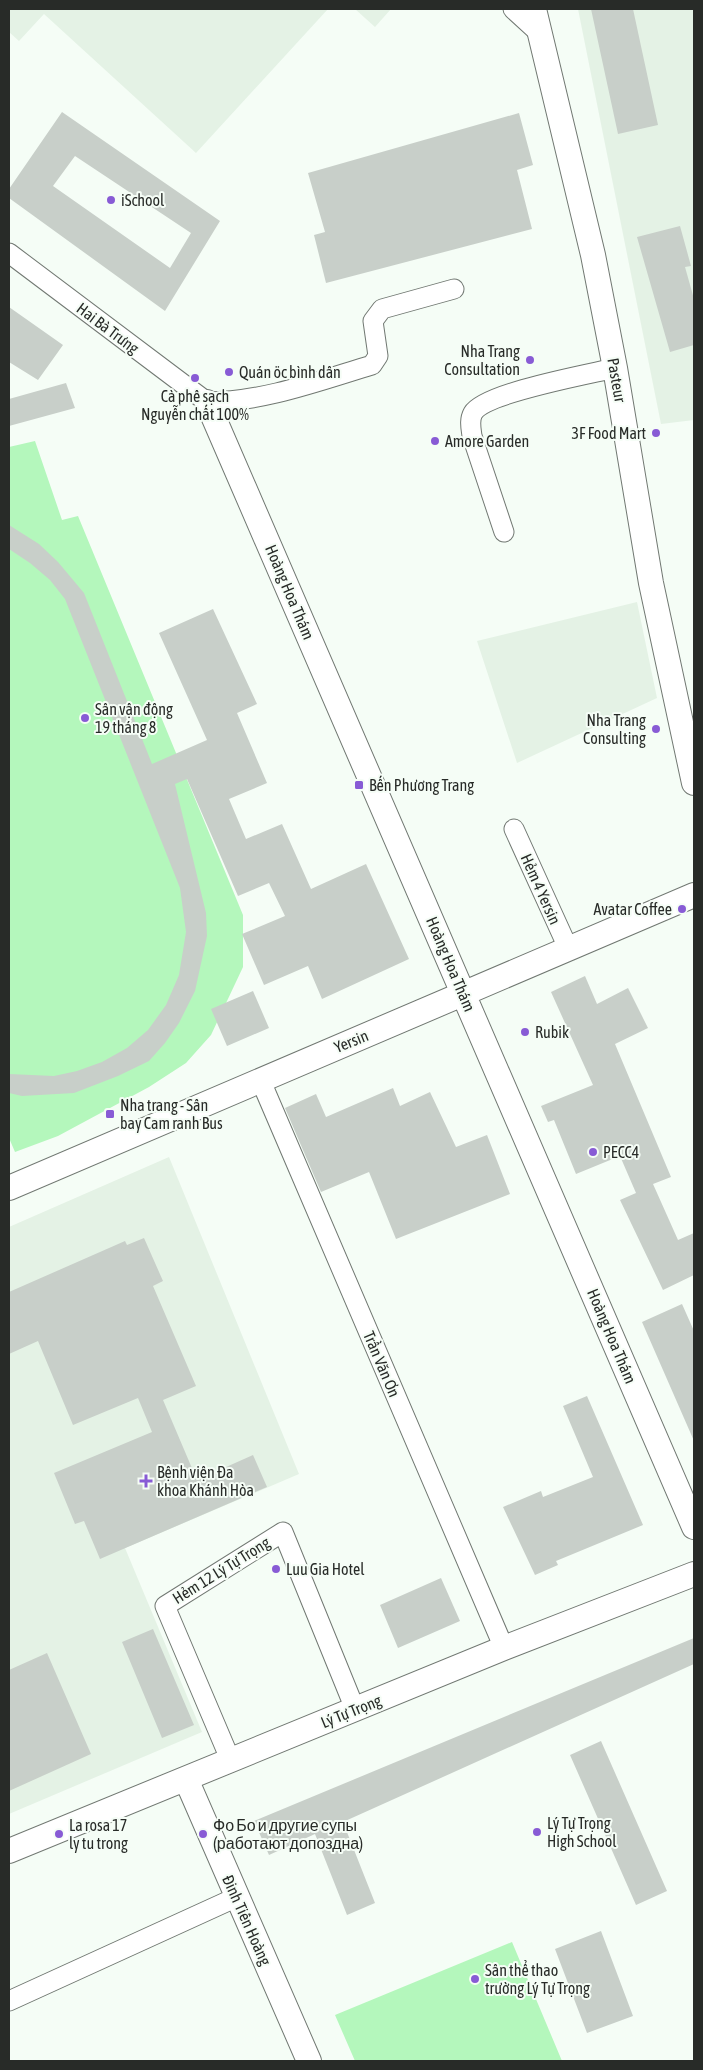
<svg xmlns="http://www.w3.org/2000/svg" width="703" height="2070" font-family="'Asap Condensed',sans-serif">
<rect width="100%" height="100%" fill="#f5fdf6"/>
<path fill="#e4f2e5" d="M 9,9 L 328,9 L 196,153 L 44,14 L 19,41 L 9,32 Z
M 355,9 L 391,9 L 375,27 Z
M 578,9 L 694,9 L 694,420 L 661,424 Z
M 637,602 L 657,698 L 517,763 L 477,641 Z
M 169,1157 L 299,1474 L 125,1548 L 202,1732 L 9,1814 L 9,1227 Z"/>
<path fill="#b4f7bc" d="M 35,441 L 62,520 L 78,516 L 243,915 L 243,967 L 211,1035 L 186,1063 L 149,1087 L 58,1136 L 15,1152 L 9,1138 L 9,447 Z
M 512,1942 L 562,2061 L 355,2061 L 335,2015 Z"/>
<path fill="#c8cfc9" fill-rule="evenodd" d="M 591,9 L 633,9 L 658,125 L 618,134 Z
M 62,112 L 220,221 L 165,311 L 9,198 L 9,189 ZM 75,156 L 191,233 L 170,268 L 53,186 Z
M 519,113 L 533,165 L 517,170 L 532,229 L 326,283 L 314,235 L 325,232 L 308,173 Z
M 680,226 L 691,266 L 685,267 L 694,299 L 694,345 L 670,352 L 637,237 Z
M 9,307 L 63,345 L 38,380 L 9,362 Z
M 66,383 L 75,408 L 9,426 L 9,399 Z
M 9,525 L 39,544 L 58,562 L 84,593 L 152,764 L 207,740 L 159,633 L 213,609 L 257,704 L 237,713 L 267,783 L 229,799 L 246,839 L 282,824 L 311,889 L 366,864 L 409,959 L 322,999 L 308,966 L 264,985 L 242,934 L 285,916 L 269,883 L 238,896 L 187,779 L 175,784 L 206,913 L 207,936 L 195,991 L 179,1023 L 165,1043 L 149,1061 L 118,1076 L 74,1093 L 22,1096 L 9,1093 L 9,1074 L 54,1076 L 77,1071 L 102,1062 L 127,1048 L 148,1030 L 166,1005 L 179,975 L 186,932 L 180,888 L 65,599 L 50,580 L 30,563 L 9,549 Z
M 585,976 L 597,1004 L 628,988 L 648,1028 L 615,1044 L 671,1177 L 653,1184 L 678,1240 L 694,1233 L 694,1275 L 663,1290 L 620,1200 L 636,1193 L 620,1156 L 576,1174 L 554,1120 L 548,1122 L 541,1106 L 593,1085 L 551,992 Z
M 253,991 L 269,1028 L 227,1046 L 211,1009 Z
M 393,1088 L 400,1106 L 430,1092 L 456,1147 L 487,1135 L 510,1194 L 396,1239 L 369,1172 L 321,1192 L 285,1108 L 316,1094 L 326,1117 Z
M 144,1238 L 163,1281 L 153,1286 L 196,1386 L 163,1400 L 197,1480 L 253,1455 L 267,1487 L 100,1559 L 84,1521 L 75,1524 L 54,1473 L 152,1432 L 138,1398 L 73,1425 L 38,1341 L 9,1354 L 9,1292 L 125,1241 L 127,1245 Z
M 682,1304 L 694,1331 L 694,1441 L 642,1322 Z
M 587,1396 L 643,1525 L 556,1561 L 558,1565 L 535,1575 L 503,1507 L 541,1491 L 543,1497 L 593,1477 L 563,1406 Z
M 441,1578 L 460,1621 L 398,1648 L 380,1605 Z
M 153,1629 L 194,1725 L 162,1738 L 122,1642 Z
M 694,1638 L 694,1664 L 343,1822 L 375,1903 L 347,1915 L 315,1834 L 269,1855 L 254,1821 Z
M 47,1653 L 91,1754 L 9,1791 L 9,1670 Z
M 601,1741 L 667,1891 L 636,1905 L 570,1755 Z
M 601,1931 L 633,2016 L 587,2033 L 555,1949 Z"/>
<g fill="none" stroke-linecap="round" stroke-linejoin="round">
<defs>
<path id="minor" d="M 513,9 L 537,31
M 9,253 L 207,402 C 263,402 319,381 372,365 L 378,356 L 373,321 L 382,309 L 454,289
M 504,532 L 472,436 C 471,428 469,420 473,413 C 484,393 590,374 615,368
M 514,829 L 569,950
M 260,1079 L 504,1648
M 230,1759 L 165,1606 L 283,1532 L 355,1709
M 9,2001 L 237,1897"/>
<path id="tertiary" d="M 534,9 L 593,255 L 615,368 L 651,583 L 694,783
M 207,402 L 694,1527
M 9,1188 L 694,895
M 186,1779 L 309,2061
M 9,1851 L 504,1648 L 694,1574"/>
</defs>
<use href="#minor" stroke="#717872" stroke-width="21"/>
<use href="#tertiary" stroke="#717872" stroke-width="26"/>
<use href="#minor" stroke="#fff" stroke-width="19"/>
<use href="#tertiary" stroke="#fff" stroke-width="24"/>
</g>
<g fill="#885bd5" stroke="#f5fdf6" stroke-width="2">
<circle cx="111" cy="200" r="5"/>
<circle cx="530" cy="360" r="5"/>
<circle cx="229" cy="372" r="5"/>
<circle cx="195" cy="378" r="5"/>
<circle cx="656" cy="433" r="5"/>
<circle cx="435" cy="441" r="5"/>
<circle cx="85" cy="718" r="5"/>
<circle cx="656" cy="729" r="5"/>
<rect x="354" y="780" width="10" height="10" rx="2.5"/>
<circle cx="682" cy="909" r="5"/>
<circle cx="525" cy="1032" r="5"/>
<rect x="105" y="1109" width="10" height="10" rx="2.5"/>
<circle cx="593" cy="1152" r="5"/>
<path d="M143.5 1473.5h5v5h5v5h-5v5h-5v-5h-5v-5h5z"/>
<circle cx="276" cy="1569" r="5"/>
<circle cx="537" cy="1832" r="5"/>
<circle cx="59" cy="1834" r="5"/>
<circle cx="203" cy="1834" r="5"/>
<circle cx="475" cy="1979" r="5"/>
</g>
<g text-anchor="middle" dominant-baseline="central" stroke-width="4" stroke-linejoin="round" paint-order="stroke">
<g font-size="16" fill="#282b28" stroke="#f5fdf6" text-anchor="start">
<text x="121" y="200">iSchool</text>
<text x="520" y="351" text-anchor="end">Nha Trang<tspan x="520" dy="18">Consultation</tspan></text>
<text x="239" y="372">Quán öc bình dân</text>
<text x="195" y="396" text-anchor="middle">Cà phê sạch<tspan x="195" dy="18">Nguyễn chất 100%</tspan></text>
<text x="646" y="433" text-anchor="end">3F Food Mart</text>
<text x="445" y="441">Amore Garden</text>
<text x="95" y="709">Sân vận động<tspan x="95" dy="18">19 tháng 8</tspan></text>
<text x="646" y="720" text-anchor="end">Nha Trang<tspan x="646" dy="18">Consulting</tspan></text>
<text x="369" y="785">Bến Phương Trang</text>
<text x="672" y="909" text-anchor="end">Avatar Coffee</text>
<text x="535" y="1032">Rubik</text>
<text x="120" y="1105">Nha trang - Sân<tspan x="120" dy="18">bay Cam ranh Bus</tspan></text>
<text x="603" y="1152">PECC4</text>
<text x="157" y="1472">Bệnh viện Đa<tspan x="157" dy="18">khoa Khánh Hòa</tspan></text>
<text x="286" y="1569">Luu Gia Hotel</text>
<text x="547" y="1823">Lý Tự Trọng<tspan x="547" dy="18">High School</tspan></text>
<text x="69" y="1825">La rosa 17<tspan x="69" dy="18">ly tu trong</tspan></text>
<text x="213" y="1825">Фо Бо и другие супы<tspan x="213" dy="18">(работают допоздна)</tspan></text>
<text x="485" y="1970">Sân thể thao<tspan x="485" dy="18">trường Lý Tự Trọng</tspan></text>
</g>
<g font-size="16" fill="#282b28" stroke="#f5fdf6">
<text transform="translate(108 328) rotate(37)">Hai Bà Trưng</text>
<text transform="translate(617 380) rotate(80)">Pasteur</text>
<text transform="translate(290 592) rotate(67)">Hoàng Hoa Thám</text>
<text transform="translate(541 889) rotate(66)">Hẻm 4 Yersin</text>
<text transform="translate(451 964) rotate(67)">Hoàng Hoa Thám</text>
<text transform="translate(351 1041) rotate(-22)">Yersin</text>
<text transform="translate(612 1336) rotate(67)">Hoàng Hoa Thám</text>
<text transform="translate(382 1364) rotate(67)">Trần Văn Ơn</text>
<text transform="translate(221 1570) rotate(-32)">Hẻm 12 Lý Tự Trọng</text>
<text transform="translate(351 1711) rotate(-22)">Lý Tự Trọng</text>
<text transform="translate(247 1920) rotate(66)">Đinh Tiên Hoàng</text>
</g>
</g>
<rect width="703" height="2070" fill="none" stroke="#282b28" stroke-width="20"/>
</svg>
